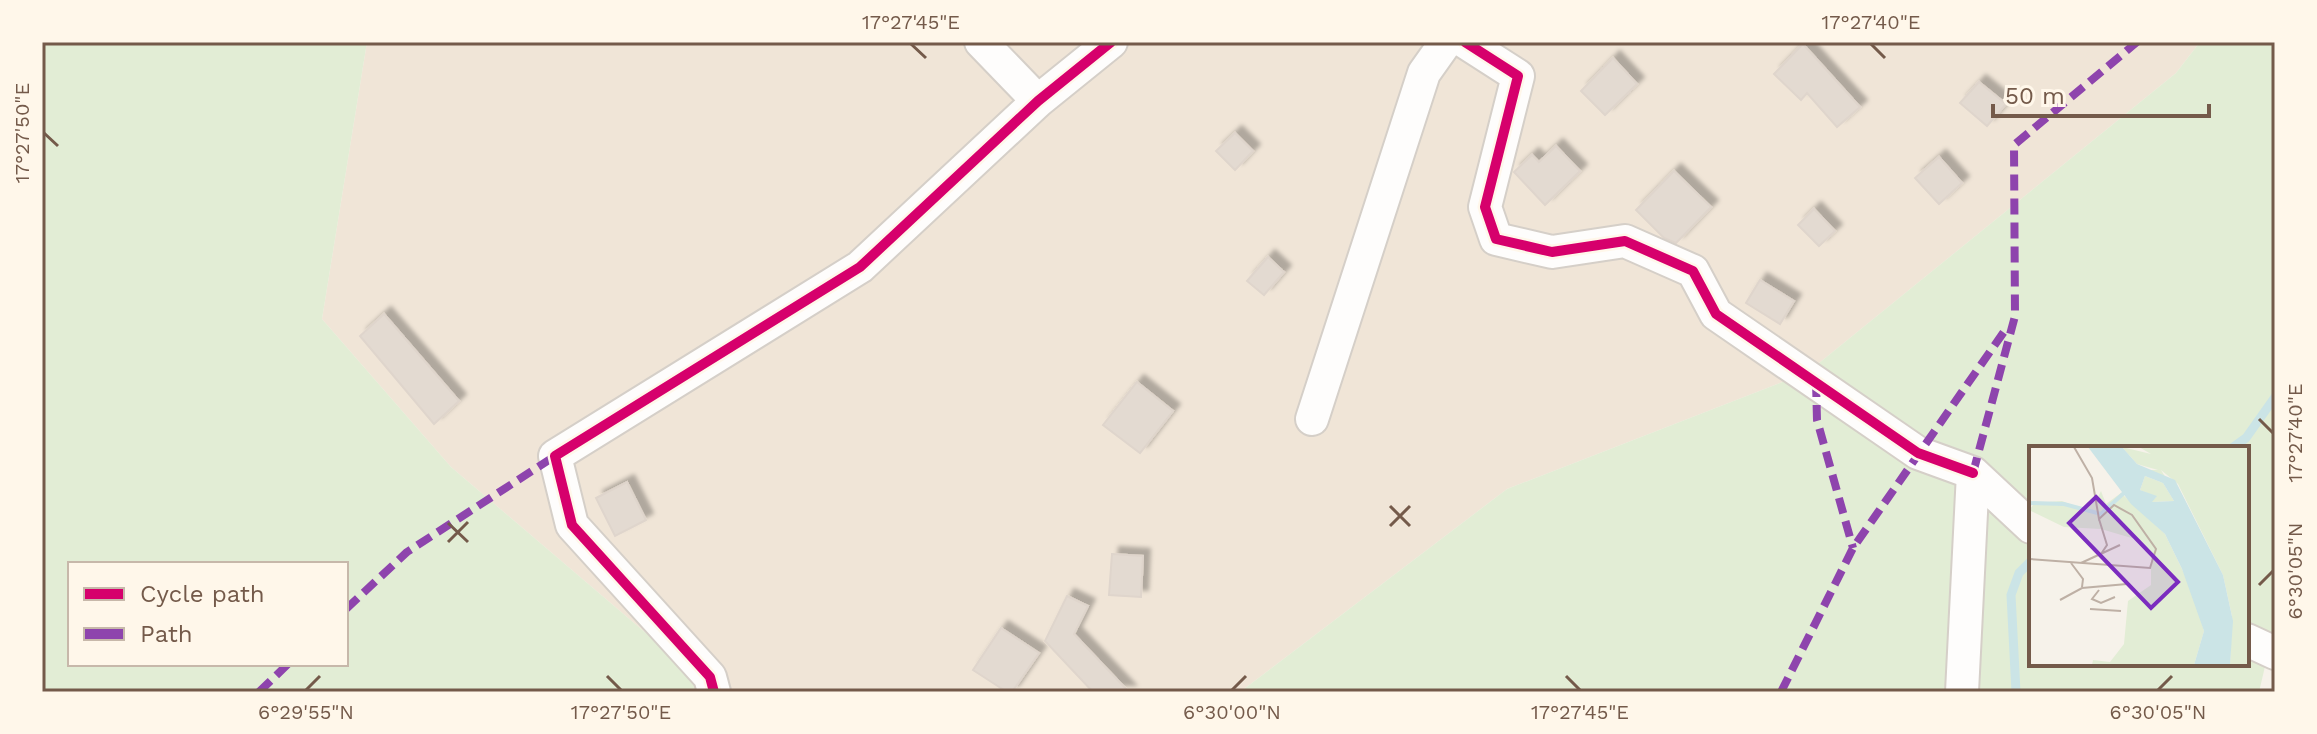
<svg xmlns="http://www.w3.org/2000/svg" width="2317" height="734" font-family="'Work Sans',sans-serif">
<defs>
<filter id="shadow"><feDropShadow dx="7" dy="-7" stdDeviation="2" flood-color="#0004"/></filter>
</defs>
<rect width="100%" height="100%" fill="#f6f2ea"/>
<path fill="#f0e5d7" d="M 367,42 L 2200,42 L 2176,73 L 1808,372 L 1507,489 L 1240,692 L 715,692 L 451,467 L 322,319 Z"/>
<path fill="#e2edd5" fill-rule="evenodd" d="M 42,42 L 367,42 L 322,319 L 451,467 L 715,692 L 42,692 ZM 70,564 L 346,564 L 346,664 L 70,664 Z
M 2200,42 L 2275,42 L 2275,624 L 2259,692 L 1240,692 L 1507,489 L 1808,372 L 2176,73 ZM 2031,448 L 2247,448 L 2247,664 L 2031,664 Z"/>
<g fill="none" stroke-linecap="round" stroke-linejoin="round">
<path stroke="#cbe4e6" stroke-width="9" d="M 2232,448 L 2246,438 L 2275,397
M 2016,692 L 2011,595 L 2019,573 L 2031,561"/>
</g>
<path fill="#e3dad1" stroke="#dfd5cc" stroke-width="2" filter="url(#shadow)" d="M 1803,44 L 1860,107 L 1837,127 L 1807,93 L 1801,100 L 1774,74 Z
M 1613,58 L 1637,84 L 1605,115 L 1581,91 Z
M 1979,82 L 2006,104 L 1987,126 L 1960,103 Z
M 1235,133 L 1253,151 L 1235,170 L 1216,151 Z
M 1556,146 L 1580,171 L 1545,205 L 1514,172 L 1532,155 L 1539,162 Z
M 1939,157 L 1962,183 L 1939,204 L 1915,178 Z
M 1674,171 L 1711,207 L 1676,243 L 1664,238 L 1636,210 Z
M 1814,209 L 1835,231 L 1819,246 L 1798,225 Z
M 1268,257 L 1284,272 L 1264,295 L 1247,281 Z
M 1760,280 L 1794,301 L 1780,324 L 1746,303 Z
M 384,314 L 459,401 L 434,424 L 360,336 Z
M 1137,382 L 1173,411 L 1140,453 L 1103,425 Z
M 627,482 L 646,520 L 615,536 L 596,498 Z
M 1112,554 L 1143,556 L 1141,597 L 1109,595 Z
M 1067,596 L 1088,606 L 1074,634 L 1129,692 L 1093,692 L 1045,641 Z
M 1001,628 L 1039,653 L 1012,692 L 1007,692 L 973,670 Z"/>
<g fill="none" stroke-linecap="round" stroke-linejoin="round">
<defs>
<path id="minor" d="M 981,42 L 1038,101
M 1465,42 L 1518,76 L 1485,207 L 1496,239 L 1552,252 L 1625,241 L 1693,271 L 1716,314 L 1918,453 L 1973,473
M 1312,419 L 1424,73 L 1446,42
M 2247,640 L 2275,653
M 714,692 L 710,677 L 572,525 L 555,456 L 860,267 L 1038,101 L 1111,42
M 1962,692 L 1973,473 L 2031,527"/>
</defs>
<use href="#minor" stroke="#d5cfc8" stroke-width="36"/>
<use href="#minor" stroke="#fefdfc" stroke-width="32"/>
<path stroke="#8e44ad" stroke-width="8" stroke-dasharray="16 8" stroke-linecap="butt" d="M 1816,381 L 1817,420 L 1853,548
M 1973,473 L 2015,316 L 2014,145 L 2137,42
M 346,609 L 407,552 L 555,456
M 259,692 L 288,664
M 1781,692 L 1853,548 L 2008,326"/>
<defs>
<path id="cycleway" d="M 1465,42 L 1518,76 L 1485,207 L 1496,239 L 1552,252 L 1625,241 L 1693,271 L 1716,314 L 1918,453 L 1973,473
M 714,692 L 710,677 L 572,525 L 555,456 L 860,267 L 1038,101 L 1111,42"/>
</defs>
<use href="#cycleway" stroke="#fff7ea" stroke-width="15"/>
<use href="#cycleway" stroke="#d6006c" stroke-width="10"/>
</g>
<path fill="none" stroke="#745a4a" stroke-width="3" d="M 911,44 L 926,58M 1871,44 L 1885,58M 44,133 L 58,146M 2259,419 L 2273,433M 1390,506 L 1410,526M 448,523 L 468,542M 1390,526 L 1410,506M 448,542 L 468,522M 2259,585 L 2273,571M 607,676 L 621,690M 1566,676 L 1580,690M 306,690 L 320,676M 1232,690 L 1246,676M 2158,690 L 2172,676"/>
<g transform="translate(2029 446)">
<rect width="220" height="220" fill="#f6f2ea"/>
<path d="M 93,1 L 122,8 L 110,1 L 220,1 L 220,219 L 201,219 L 203,170 L 194,129 L 149,38 L 132,24 L 143,42 L 120,29 L 115,24 L 129,24 L 108,18 ZM 116,30 L 134,37 L 145,55 L 122,56 L 127,51 L 111,44 ZM 72,45 L 77,58 L 92,47 L 136,88 L 165,148 L 175,185 L 165,219 L 63,219 L 64,214 L 81,216 L 95,198 L 99,155 L 122,139 L 122,110 L 106,93 L 72,83 L 35,81 L 0,64 L 6,57 L 33,55 L 53,63 L 67,55 Z" fill="#e2edd5"/>
<path d="M 59,1 L 93,1 L 108,18 L 146,34 L 194,129 L 204,175 L 201,219 L 165,219 L 175,185 L 153,123 L 136,88 L 102,58 ZM 116,30 L 134,37 L 145,55 L 123,56 L 128,50 L 111,44 Z" fill="#cbe4e6" fill-rule="evenodd"/>
<path fill="none" stroke="#cbe4e6" stroke-width="4" d="M 0,57 L 35,58 L 72,68 L 96,46"/>
<path fill="none" stroke="#beb0a5" stroke-width="2" d="M 70,73 L 78,99 L 72,108M 0,113 L 121,122 L 127,103 L 103,69 L 85,59 L 70,73 L 63,32 L 45,1M 42,117 L 54,133 L 53,141M 52,117 L 91,99M 70,144 L 63,153 L 72,157 L 86,151M 31,154 L 53,142 L 98,138M 61,163 L 92,165"/>
<path fill="#7b2cbf" fill-opacity="0.15" stroke="#7b2cbf" stroke-width="4" d="M 67,51 L 149,136 L 122,162 L 40,77 Z"/>
<rect width="220" height="220" fill="none" stroke="#745a4a" stroke-width="4"/>
</g>
<rect width="2317" height="734" fill="none" stroke="#fff7ea" stroke-width="88"/>
<rect x="68" y="562" width="280" height="104" fill="#fff7ea" stroke="#c7b8aa" stroke-width="2"/>
<rect x="84" y="588" width="40" height="12" fill="#d6006c" stroke="#c7b8aa" stroke-width="2"/>
<text x="140" y="602" font-size="24" fill="#745a4a">Cycle path</text>
<rect x="84" y="628" width="40" height="12" fill="#8e44ad" stroke="#c7b8aa" stroke-width="2"/>
<text x="140" y="642" font-size="24" fill="#745a4a">Path</text>
<path d="M1993 104v12h216v-12" fill="none" stroke="#745a4a" stroke-width="4"/>
<text x="2005" y="104" font-size="24" fill="#745a4a" stroke="#fff7ea" stroke-width="6" paint-order="stroke">50 m</text>
<rect x="44" y="44" width="2229" height="646" fill="none" stroke="#745a4a" stroke-width="3"/>
<g font-size="20" text-anchor="middle" fill="#745a4a">
<text x="911" y="29">17°27'45"E</text>
<text x="1871" y="29">17°27'40"E</text>
<text transform="translate(22 133) rotate(-90)" y="7">17°27'50"E</text>
<text transform="translate(2295 433) rotate(-90)" y="7">17°27'40"E</text>
<text transform="translate(2295 571) rotate(-90)" y="7">6°30'05"N</text>
<text x="306" y="719">6°29'55"N</text>
<text x="621" y="719">17°27'50"E</text>
<text x="1232" y="719">6°30'00"N</text>
<text x="1580" y="719">17°27'45"E</text>
<text x="2158" y="719">6°30'05"N</text>
</g>
</svg>
